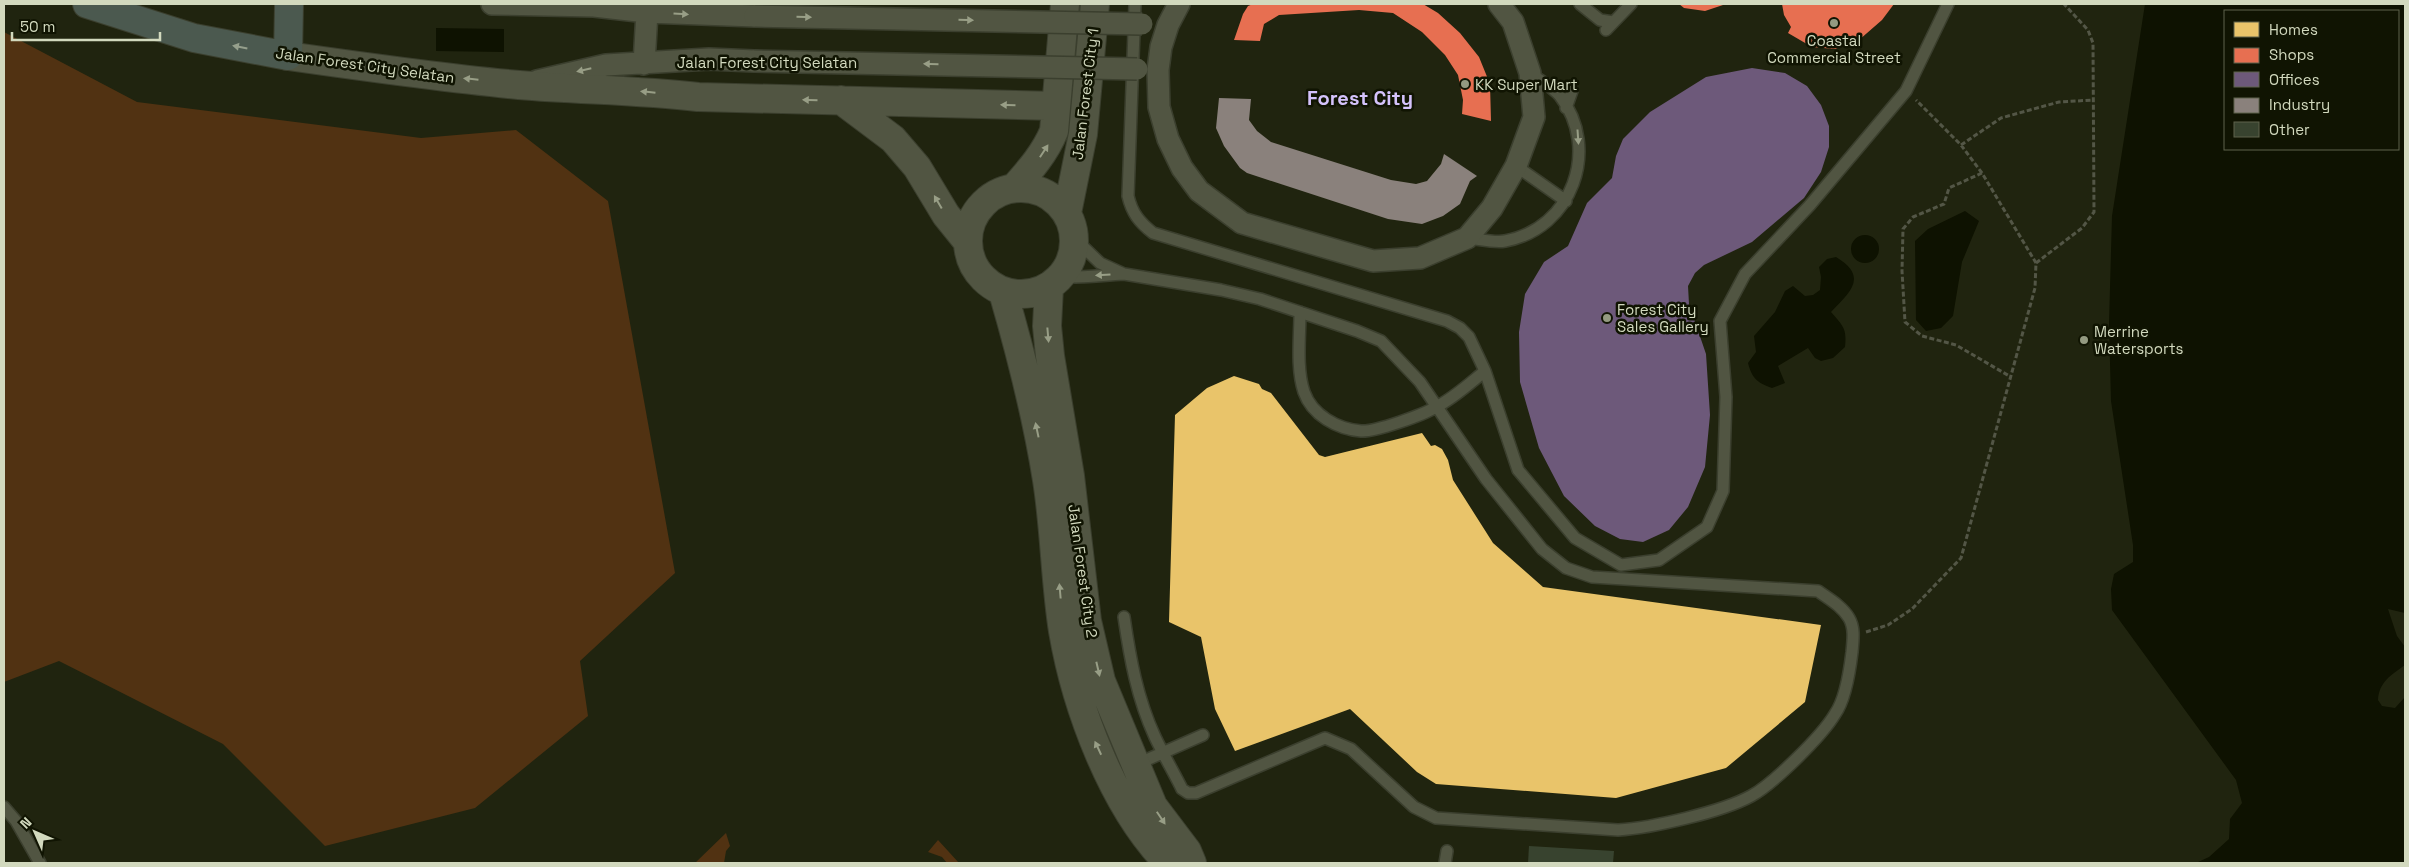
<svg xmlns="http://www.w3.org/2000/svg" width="2409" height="867" font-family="'Space Grotesk',sans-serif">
<rect width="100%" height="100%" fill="#20240f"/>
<path fill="#513212" d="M 4,32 L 137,102 L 421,138 L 516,130 L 608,201 L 675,573 L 580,661 L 588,716 L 475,808 L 325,846 L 223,744 L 59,661 L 4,682 Z
M 726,833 L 730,846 L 726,851 L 724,863 L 695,863 Z
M 938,840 L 959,863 L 947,863 L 942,857 L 928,852 Z"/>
<path fill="#0e1201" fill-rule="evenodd" d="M 2145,4 L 2405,4 L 2405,613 L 2388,609 L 2397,636 L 2405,647 L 2405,665 C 2391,675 2379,682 2378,700 L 2382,706 L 2395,708 L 2405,697 L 2404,863 L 2196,863 L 2209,857 L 2229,839 L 2230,819 L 2242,803 L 2236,780 L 2112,610 L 2111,589 L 2114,574 L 2133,562 L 2133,545 L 2111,401 L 2109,324 L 2112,216 ZM 2398,11 L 2398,149 L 2225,149 L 2225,11 Z
M 436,28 L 504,29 L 504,52 L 436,51 Z
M 1965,211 L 1979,221 L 1962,262 L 1953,316 L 1941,328 L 1926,331 L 1916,320 L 1915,241 L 1928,229 Z
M1851 249a14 14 0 1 1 28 0a14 14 0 1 1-28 0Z
M 1836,257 C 1869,277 1850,292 1831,312 C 1843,326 1847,328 1845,347 L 1833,358 L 1821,361 L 1815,358 L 1808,348 L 1778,366 L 1785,383 L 1772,388 C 1757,383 1752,378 1748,363 L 1756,352 L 1754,336 L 1775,312 L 1785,291 L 1793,286 L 1805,296 L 1813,295 L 1820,290 L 1821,277 L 1819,267 L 1827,259 Z"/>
<path fill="#e9c46a" d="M 1234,376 L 1259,384 L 1262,389 L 1271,393 L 1319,455 L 1325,457 L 1422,433 L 1431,446 L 1435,445 L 1442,449 L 1448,460 L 1453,480 L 1493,543 L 1543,587 L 1821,625 L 1805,702 L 1726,768 L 1616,798 L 1436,784 L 1417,772 L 1350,709 L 1235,751 L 1215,709 L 1201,637 L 1169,622 L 1175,415 L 1207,388 Z"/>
<path fill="#e76f51" d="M 1253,4 L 1423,4 L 1438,13 L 1460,33 L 1479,57 L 1490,84 L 1491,121 L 1462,114 L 1463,100 L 1458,75 L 1445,55 L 1422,32 L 1393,13 L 1359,10 L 1279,15 L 1264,24 L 1260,41 L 1234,40 L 1243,14 L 1248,6 Z
M 1679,4 L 1726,4 L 1705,11 L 1684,8 Z
M 1782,4 L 1894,4 L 1882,20 L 1859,40 L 1835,49 L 1812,47 L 1788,33 L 1791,27 L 1784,15 Z"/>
<path fill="#6d597a" d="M 1752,68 L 1785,73 L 1807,86 L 1821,105 L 1829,126 L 1829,147 L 1821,172 L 1804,198 L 1752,242 L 1704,265 L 1695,273 L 1688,286 L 1689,304 L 1706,354 L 1710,415 L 1705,467 L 1688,507 L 1669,530 L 1643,542 L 1620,539 L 1595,526 L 1564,496 L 1539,448 L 1520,382 L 1519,332 L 1525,294 L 1544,262 L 1568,246 L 1587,203 L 1612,178 L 1616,156 L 1623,139 L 1650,112 L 1706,77 Z"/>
<path fill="#8a817c" d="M 1219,98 L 1251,99 L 1249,120 L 1257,131 L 1271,142 L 1391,180 L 1416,184 L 1427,181 L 1441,164 L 1444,154 L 1477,176 L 1470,181 L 1460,204 L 1443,216 L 1422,224 L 1388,219 L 1247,173 L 1240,168 L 1224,146 L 1216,128 Z"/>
<path fill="#38432f" d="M 1529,846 L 1614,851 L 1613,863 L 1528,863 Z"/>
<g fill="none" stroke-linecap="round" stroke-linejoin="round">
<defs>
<path id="service" d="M 1135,4 L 1128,196 C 1132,213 1139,222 1153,233 L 1447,321 L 1460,328 L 1469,337 L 1485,371 L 1518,470 L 1575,538 L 1621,565 L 1659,560 L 1707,527 L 1723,491 L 1726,397 L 1720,321 L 1745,274 L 1810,205 L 1906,91 L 1948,4
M 1580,4 L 1600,20 L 1613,22
M 1606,30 L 1631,4
M 1566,108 L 1572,91
M 1516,166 L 1566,201
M 1467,238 C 1479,239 1494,243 1505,241 C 1572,229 1601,149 1560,96 C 1553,87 1539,80 1530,73
M 1061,277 C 1082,278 1103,275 1124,274 L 1100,263 L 1074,238
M 1300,312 C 1300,337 1296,368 1304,392 C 1312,415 1337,429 1361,431 C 1375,432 1423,415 1436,407 C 1454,398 1470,383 1485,371
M 1124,617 C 1130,658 1137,698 1155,737 C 1163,754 1173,771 1182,789 L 1188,793 L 1196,793 L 1325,738 L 1351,749 L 1414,807 L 1436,818 L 1618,830 C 1651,828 1722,812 1751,796 C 1773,784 1822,736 1835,714 C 1845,700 1850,669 1852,652 C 1853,641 1855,628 1849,618 C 1842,606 1829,599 1818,591 L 1592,577 L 1566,568 L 1542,549 L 1486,479 L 1420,382 L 1381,341 L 1357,331 L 1260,299 L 1221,290 L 1124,274
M 1135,765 L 1203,735
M 4,807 L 16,821 L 40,863
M 1445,863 L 1447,851"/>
<path id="minor" d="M 492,4 L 594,6 L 647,12 L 755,16
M 1179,4 L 1168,25 L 1161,47 L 1158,70 L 1159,107 L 1168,139 L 1182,168 L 1199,191 L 1242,223 L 1373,261 L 1420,258 L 1467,238 L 1492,208 L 1516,166 L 1534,117 L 1530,73 L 1513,22 L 1499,4
M 644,64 L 647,12
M 537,81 L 606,65 L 709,59 L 754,61"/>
<path id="tertiary" d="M 288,56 C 365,67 442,78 519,85 C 579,90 638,90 698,97 L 1056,106
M 841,100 L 893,139 L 917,167 L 946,215 L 967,241
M968 241a53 53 0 1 1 106 0a53 53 0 1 1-106 0Z
M 1014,188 C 1030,170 1045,153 1054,131 L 1065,4
M 1067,213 L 1083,134 L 1095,4
M 1049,287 L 1047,326 L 1050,356 L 1070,476 L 1087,621 L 1101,681 L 1153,806 L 1187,851 L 1192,863
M 1003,292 C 1021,354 1037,417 1047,480 C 1055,530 1055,581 1063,631 C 1076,708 1113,807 1168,863"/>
<path id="primary" d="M 87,4 L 194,38 L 288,56 L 289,4"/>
</defs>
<use href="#service" stroke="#3b3f2e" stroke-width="14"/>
<use href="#minor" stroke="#3b3f2e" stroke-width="24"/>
<use href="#tertiary" stroke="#3b3f2e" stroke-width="30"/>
<use href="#primary" stroke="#3b3f2e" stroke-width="30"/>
<path stroke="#535646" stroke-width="3" stroke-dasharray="5 2.5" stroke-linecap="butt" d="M 1961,145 L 2001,118 L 2059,102 L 2093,100
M 1982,173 L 1949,188 L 1944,204 L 1913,217 L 1903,229 L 1902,271 L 1905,322 L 1922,336 L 1956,345 L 2011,377
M 2036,263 L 2082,228 L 2094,212 L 2093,43 L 2088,30 L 2064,4
M 1866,632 L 1888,625 L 1912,609 L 1961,558 L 2035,288 L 2036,263 L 1982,173 L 1961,145 L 1916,100"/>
<use href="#service" stroke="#515542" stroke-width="11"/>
<use href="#minor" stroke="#515542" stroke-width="21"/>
<use href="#tertiary" stroke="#515542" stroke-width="28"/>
<use href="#primary" stroke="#4b594f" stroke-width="28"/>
<defs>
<path id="minor-bridge" d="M 755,16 L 1142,24
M 754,61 L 1137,69"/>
</defs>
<use href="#minor-bridge" stroke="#3b3f2e" stroke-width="24" stroke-linecap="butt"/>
<use href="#minor-bridge" stroke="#515542" stroke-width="21"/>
</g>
<defs><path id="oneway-solid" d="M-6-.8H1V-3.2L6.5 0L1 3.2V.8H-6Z" transform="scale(1.25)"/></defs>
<g fill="#989e86">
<use href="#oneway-solid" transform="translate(681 14) rotate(4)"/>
<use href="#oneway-solid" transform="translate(804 17) rotate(1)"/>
<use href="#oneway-solid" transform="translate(966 20) rotate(1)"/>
<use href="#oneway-solid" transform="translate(931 64) rotate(-179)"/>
<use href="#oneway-solid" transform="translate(584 70) rotate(167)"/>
<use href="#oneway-solid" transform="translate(471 79) rotate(-174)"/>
<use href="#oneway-solid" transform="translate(648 92) rotate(-174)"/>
<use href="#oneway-solid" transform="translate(810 100) rotate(-179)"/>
<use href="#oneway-solid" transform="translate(1008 105) rotate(-178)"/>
<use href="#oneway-solid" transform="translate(1578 137) rotate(86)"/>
<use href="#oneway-solid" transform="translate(1044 151) rotate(-57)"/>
<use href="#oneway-solid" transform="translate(938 202) rotate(-120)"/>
<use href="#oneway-solid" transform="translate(1103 275) rotate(176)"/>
<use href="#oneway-solid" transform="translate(1048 335) rotate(85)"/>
<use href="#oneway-solid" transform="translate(1037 430) rotate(-102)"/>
<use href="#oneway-solid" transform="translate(1060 591) rotate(-95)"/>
<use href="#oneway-solid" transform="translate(1098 669) rotate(77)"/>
<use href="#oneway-solid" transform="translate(1098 748) rotate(-115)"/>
<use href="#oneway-solid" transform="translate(1161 818) rotate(56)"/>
</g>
<use fill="#959f8c" href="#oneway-solid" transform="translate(240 47) rotate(-169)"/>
<g fill="#949a81" stroke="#101402" stroke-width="2">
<circle cx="1834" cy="23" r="5"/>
<circle cx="1465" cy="84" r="5"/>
<circle cx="1607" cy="318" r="5"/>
<circle cx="2084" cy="340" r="5"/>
</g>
<g text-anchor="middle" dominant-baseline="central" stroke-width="5" stroke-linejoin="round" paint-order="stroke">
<g font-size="15" fill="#d2d9be" stroke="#101402" text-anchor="start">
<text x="1834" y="40" text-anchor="middle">Coastal<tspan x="1834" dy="17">Commercial Street</tspan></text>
<text x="1475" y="84">KK Super Mart</text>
<text x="1617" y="309">Forest City<tspan x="1617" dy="17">Sales Gallery</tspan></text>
<text x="2094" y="331">Merrine<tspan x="2094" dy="17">Watersports</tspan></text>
</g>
<g font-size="15" fill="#d2d9be" stroke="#101402">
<text x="767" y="62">Jalan Forest City Selatan</text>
<text transform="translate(365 65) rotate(8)">Jalan Forest City Selatan</text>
<text transform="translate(1085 94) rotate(-83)">Jalan Forest City 1</text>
<text transform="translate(1083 571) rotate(82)">Jalan Forest City 2</text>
</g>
<g font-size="20" font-weight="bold" fill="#d4c2fb" stroke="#101402">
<text x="1360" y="98">Forest City</text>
</g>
</g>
<rect width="2409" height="867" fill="none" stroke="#d2d9be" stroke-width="10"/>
<rect x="2224" y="10" width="175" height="140" fill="#101402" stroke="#5e634d"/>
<rect x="2234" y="22" width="25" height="15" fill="#e9c46a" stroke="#5e634d"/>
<text x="2269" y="35" font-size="15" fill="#d2d9be">Homes</text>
<rect x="2234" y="48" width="25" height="15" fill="#e76f51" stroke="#5e634d"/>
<text x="2269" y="60" font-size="15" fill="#d2d9be">Shops</text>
<rect x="2234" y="72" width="25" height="15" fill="#6d597a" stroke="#5e634d"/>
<text x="2269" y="85" font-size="15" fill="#d2d9be">Offices</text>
<rect x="2234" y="98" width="25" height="15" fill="#8a817c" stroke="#5e634d"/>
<text x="2269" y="110" font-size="15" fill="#d2d9be">Industry</text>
<rect x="2234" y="122" width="25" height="15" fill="#38432f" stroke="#5e634d"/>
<text x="2269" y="135" font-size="15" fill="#d2d9be">Other</text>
<g transform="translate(35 832) rotate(315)" stroke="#101402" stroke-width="4" paint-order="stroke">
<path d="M0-4L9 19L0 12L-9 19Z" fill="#d2d9be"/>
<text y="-8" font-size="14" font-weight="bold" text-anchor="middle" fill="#d2d9be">N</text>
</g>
<path d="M12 32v8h148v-8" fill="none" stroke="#d2d9be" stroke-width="2.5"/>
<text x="20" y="32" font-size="15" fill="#d2d9be" stroke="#101402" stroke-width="4" paint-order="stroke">50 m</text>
</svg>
